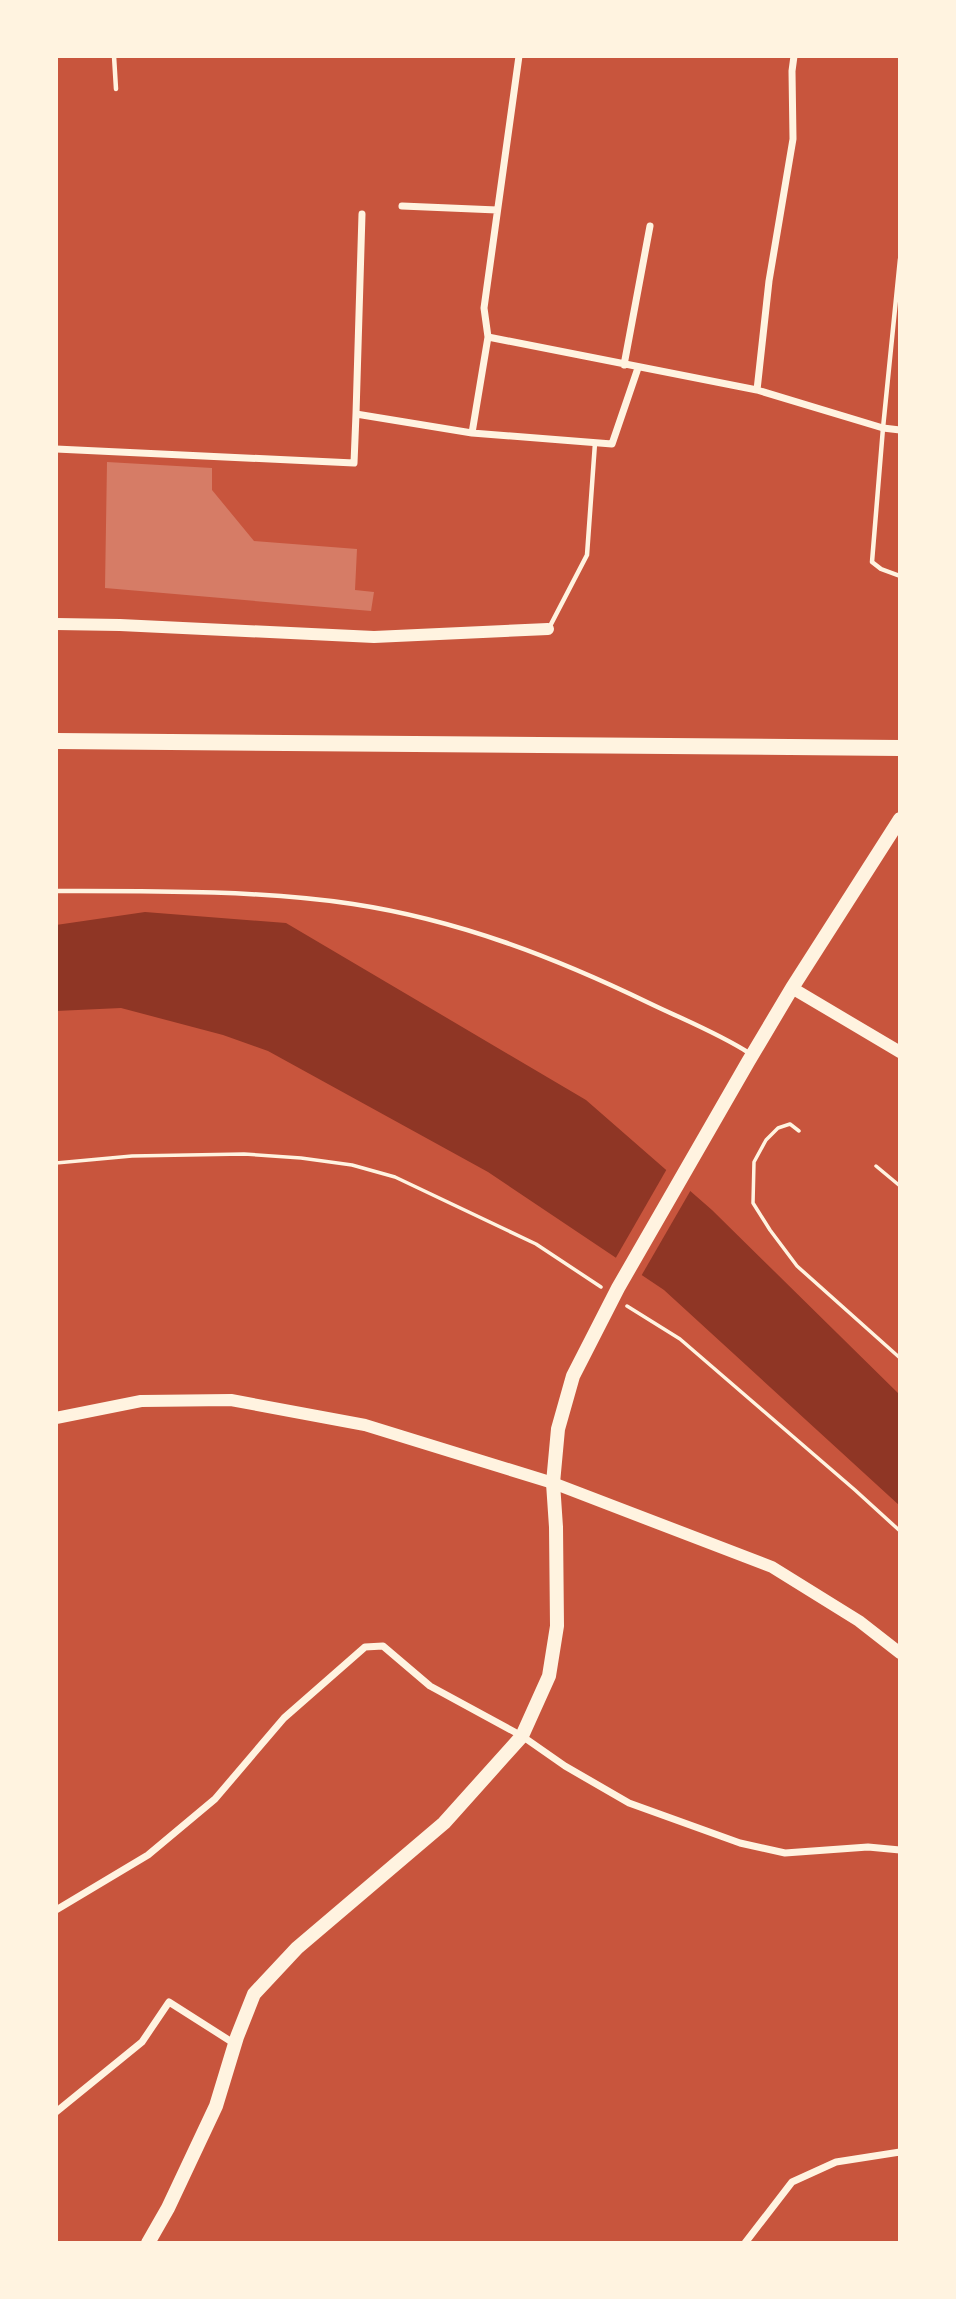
<svg xmlns="http://www.w3.org/2000/svg" width="956" height="2299" font-family="Signika,sans-serif">
<rect width="100%" height="100%" fill="#c8553d"/>
<path fill="#8f3625" d="M 145,912 L 286,923 L 586,1100 L 712,1210 L 900,1395 L 900,1506 L 664,1290 L 488,1172 L 268,1051 L 223,1035 L 121,1008 L 56,1011 L 56,925 Z"/>
<path fill="#c8553d" d="M 668,1167 L 692,1188 L 640,1278 L 614,1261 Z"/>
<path fill="#d67c66" d="M 107,462 L 212,468 L 212,490 L 254,541 L 357,549 L 355,590 L 374,592 L 371,611 L 105,588 Z"/>
<g fill="none" stroke-linecap="round" stroke-linejoin="round">
<path stroke="#fff3e0" stroke-width="3.5" d="M 799,1131 L 790,1124 L 778,1128 L 766,1140 L 754,1162 L 753,1203 L 770,1230 L 797,1266 L 900,1358
M 56,1163 L 132,1156 L 244,1154 L 301,1158 L 352,1165 L 395,1177 L 536,1244 L 601,1287
M 876,1166 L 900,1186
M 627,1306 L 680,1339 L 855,1490 L 900,1531"/>
<path stroke="#fff3e0" stroke-width="4.5" d="M 114,56 L 116,89
M 900,259 L 883,428 L 872,562 L 881,569 L 900,576
M 549,628 L 587,555 L 595,443
M 56,891 C 152,891 258,890 353,904 C 458,920 554,957 649,1003 C 682,1019 718,1033 749,1053"/>
<path stroke="#fff3e0" stroke-width="7" d="M 402,206 L 497,210
M 362,214 L 356,414 L 472,433 L 612,444 L 638,368
M 488,337 L 757,390 L 883,428 L 900,430
M 624,365 L 650,226
M 757,390 L 769,281 L 793,139 L 792,71 L 794,56
M 472,433 L 488,337 L 484,308 L 519,56
M 56,449 L 354,463 L 356,414
M 56,1910 L 148,1855 L 215,1799 L 284,1718 L 365,1647 L 383,1646 L 430,1686 L 522,1736 L 565,1766 L 629,1803 L 740,1843 L 785,1853 L 868,1847 L 900,1850
M 56,2112 L 142,2042 L 169,2002 L 235,2044
M 745,2243 L 792,2182 L 836,2162 L 900,2152"/>
<path stroke="#fff3e0" stroke-width="12" d="M 56,624 L 120,625 L 374,637 L 548,629
M 792,988 L 900,1052
M 56,1418 L 141,1401 L 231,1400 L 365,1425 L 553,1483 L 772,1567 L 859,1621 L 900,1653"/>
<path stroke="#fff3e0" stroke-width="14" d="M 148,2243 L 168,2208 L 216,2106 L 237,2037 L 254,1994 L 297,1948 L 444,1823 L 522,1736 L 549,1676 L 557,1626 L 556,1527 L 553,1483 L 558,1429 L 573,1376 L 618,1288 L 748,1062 L 792,988 L 900,819"/>
<path stroke="#fff3e0" stroke-width="16" d="M 56,741 L 900,748"/>
</g>
<rect width="956" height="2299" fill="none" stroke="#fff3e0" stroke-width="116"/>
</svg>
